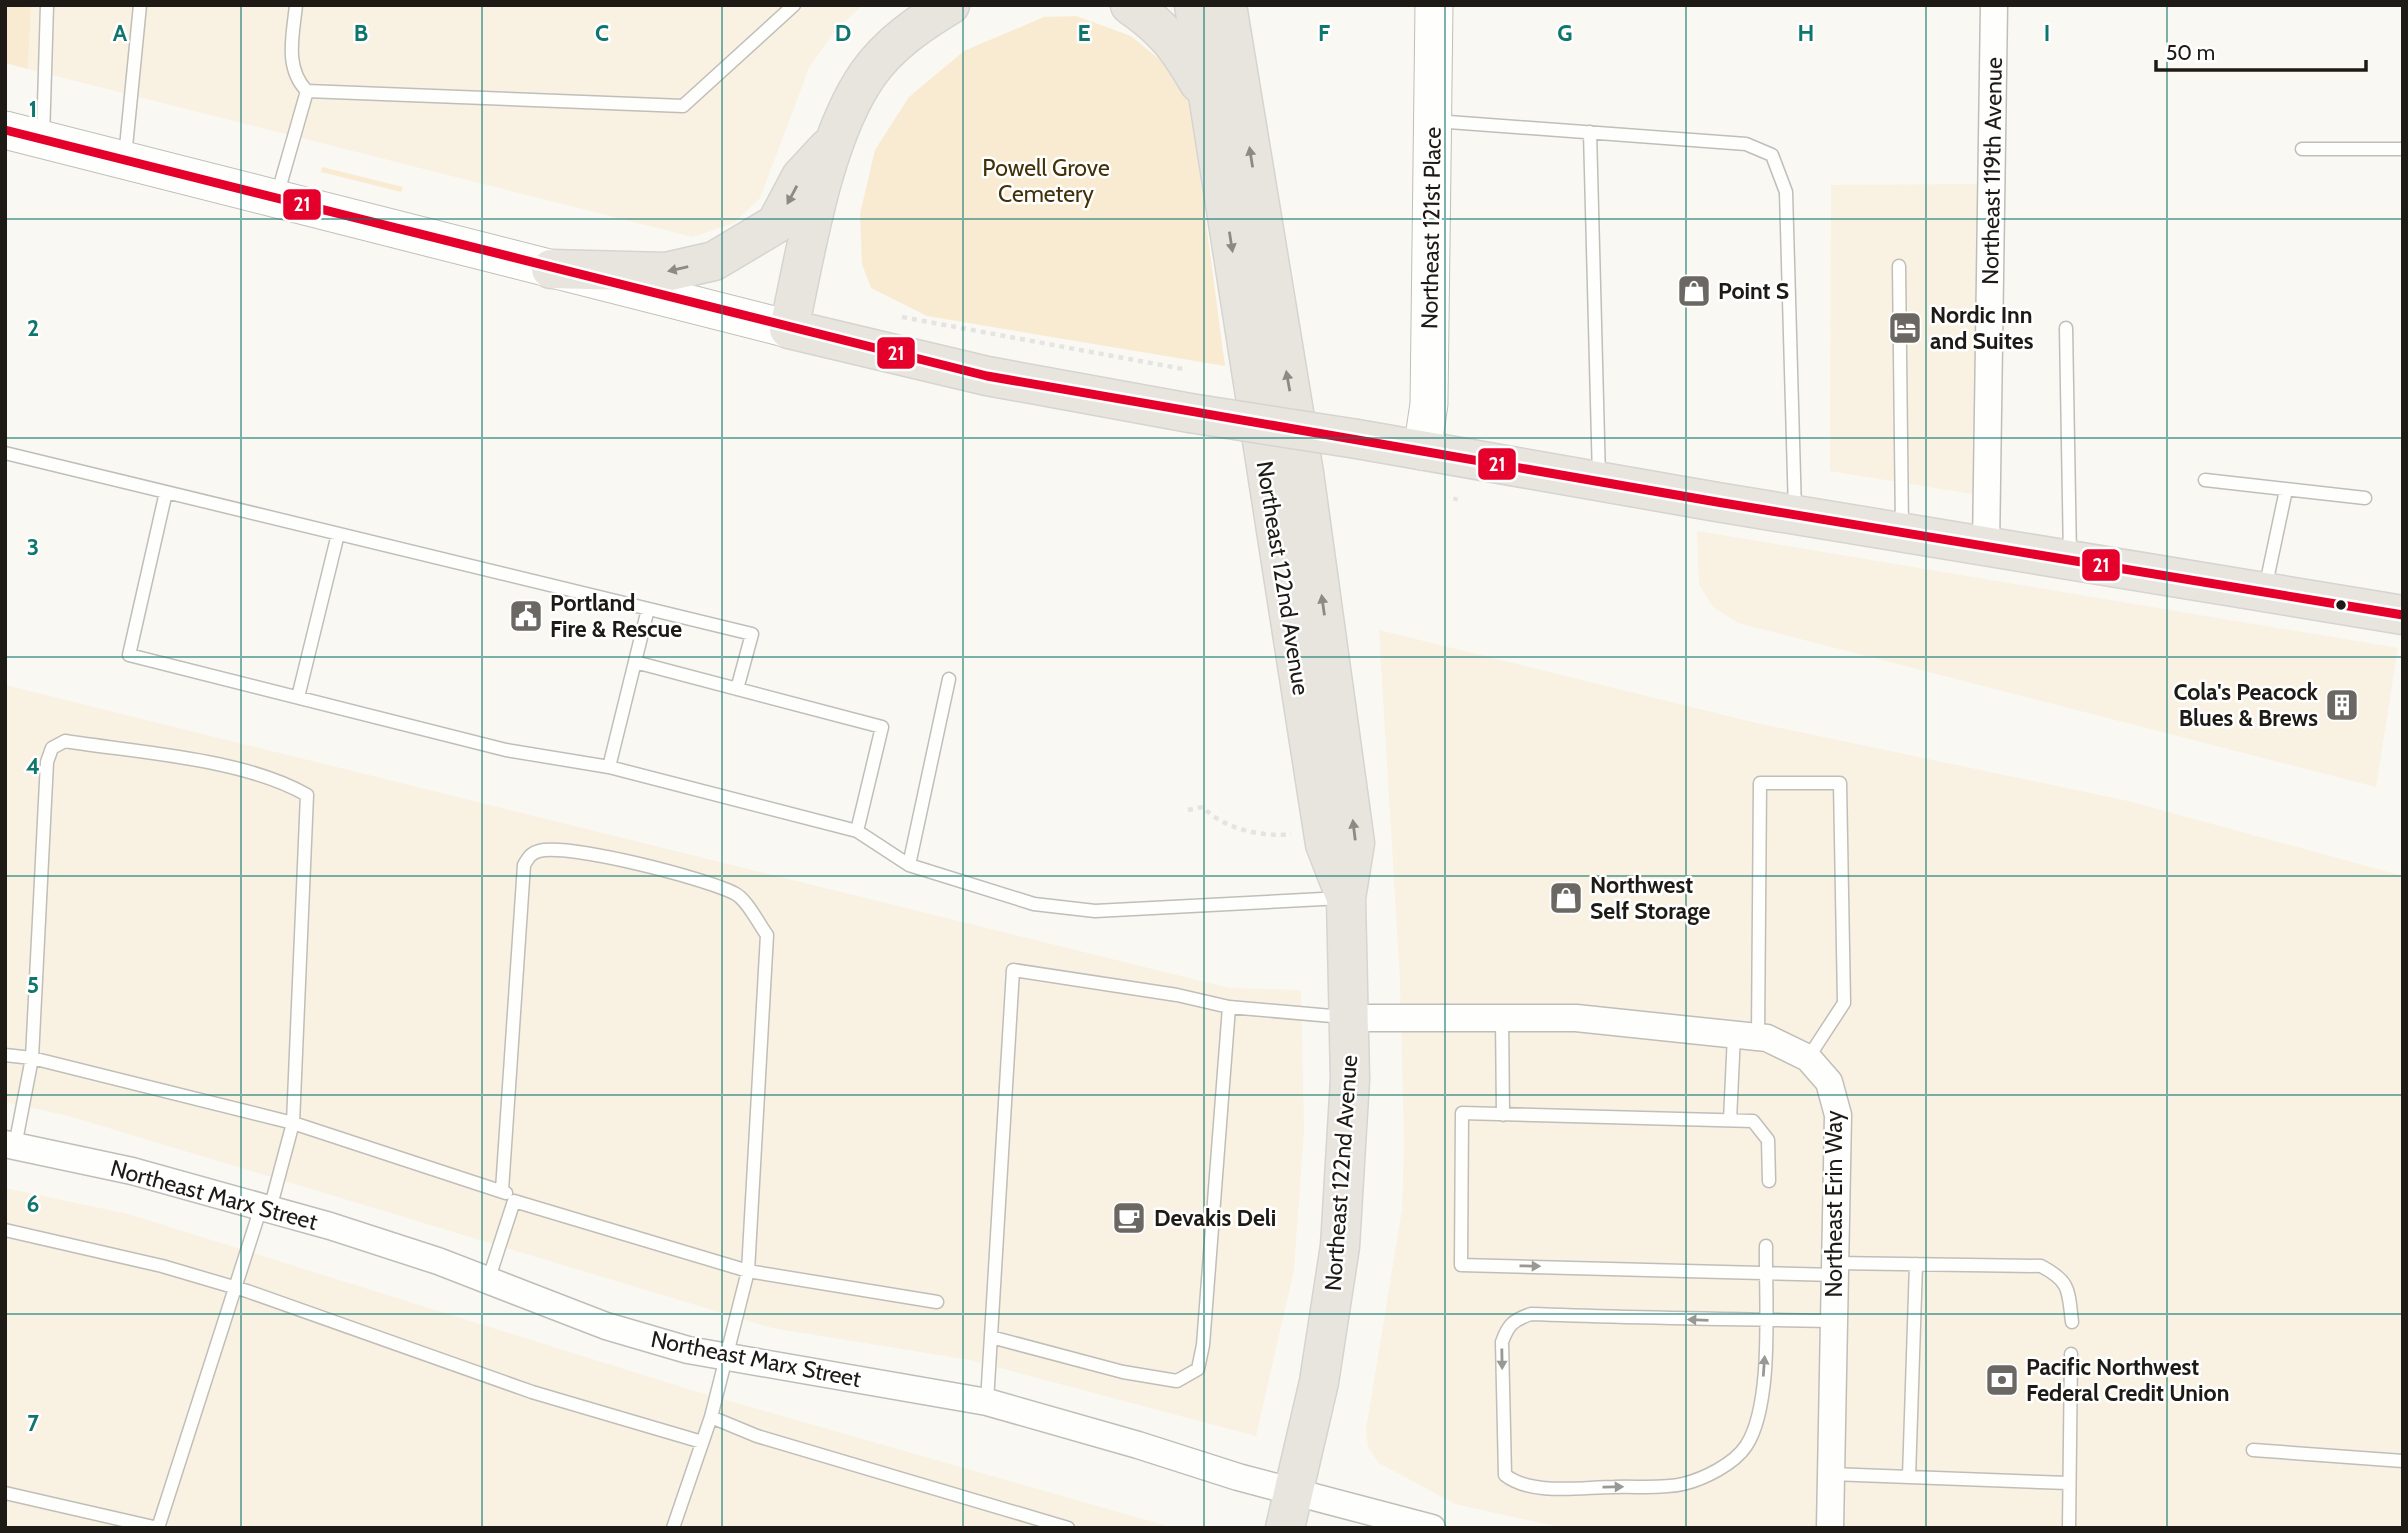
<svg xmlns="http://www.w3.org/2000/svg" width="2408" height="1533" font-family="Cabin,sans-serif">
<rect width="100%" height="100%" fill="#faf8f2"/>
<path fill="#f9f1e2" d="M 31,5 L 863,5 L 835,30 L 809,68 L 760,198 L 734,223 L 693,237 L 28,69 Z
M 1980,184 L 1978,495 L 1830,471 L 1831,185 Z
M 1697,531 L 2398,648 L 2376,787 L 1738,623 L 1713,607 L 1699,584 Z
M 1379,630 L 1752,722 L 2128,801 L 2403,876 L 2403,1528 L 1564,1528 L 1455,1504 L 1379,1463 L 1368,1447 L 1366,1430 L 1402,1209 L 1404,1143 L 1400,980 Z
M 5,685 L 1229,988 L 1301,990 L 1304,1130 L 1294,1270 L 1256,1436 L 970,1360 L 772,1328 L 69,1116 L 5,1102 Z
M 5,1188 L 128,1214 L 691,1390 L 1174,1528 L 5,1528 Z"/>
<path fill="#f8ebd2" d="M 5,5 L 31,5 L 28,69 L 5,63 Z
M 1076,16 L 1131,36 L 1159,59 L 1189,95 L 1225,366 L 927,316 L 871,288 L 862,264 L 860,214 L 875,150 L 909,97 L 964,51 L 1044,17 Z
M 322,167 L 403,187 L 401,192 L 321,172 Z"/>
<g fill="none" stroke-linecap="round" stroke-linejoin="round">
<defs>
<path id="lane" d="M 296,5 C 293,35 284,68 307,91
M 1435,121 L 1746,144 L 1772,155 L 1786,192 L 1795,512
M 1590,132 L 1599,478
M 43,138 L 47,5
M 2302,149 L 2403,149
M 125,157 L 140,5
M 277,196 L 307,91 L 683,106 L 794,5
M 1899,266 L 1902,529
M 2066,328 L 2070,557
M 5,453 L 752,634 L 737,689
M 2205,480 L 2365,498
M 166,492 L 129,655 L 506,750 L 609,767
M 2265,589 L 2286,490
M 648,609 L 609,767 L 857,831 L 909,865 L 1034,904 L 1095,911 L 1342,898
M 635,662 L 882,727 L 857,831
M 298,697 L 338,534
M 65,741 C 140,753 242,758 307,795 L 293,1123 L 32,1058 L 47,762 L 52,748 Z
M 909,865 L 949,679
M 1502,1017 L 1503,1115
M 1758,1037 L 1760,783 L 1840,783 L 1844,1003 L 1808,1058
M 5,1055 L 32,1058 L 15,1146
M 1730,1120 L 1734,1035
M 1769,1181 L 1768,1140 L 1753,1121 L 1462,1113 L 1461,1265 L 1835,1275
M 502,1190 L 524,865 C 528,858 531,853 539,851 C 569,843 704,878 734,893 C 747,899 758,923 767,935 L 748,1271 L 711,1417 L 757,1436 L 1068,1528
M 270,1209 L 293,1123 L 506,1193
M 5,1230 L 162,1266 L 247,1291 L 532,1392 L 702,1442
M 1766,1246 C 1765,1297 1774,1404 1746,1446 C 1734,1464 1704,1479 1683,1484 C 1662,1489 1636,1486 1614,1487 C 1582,1487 1532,1496 1505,1475 L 1502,1342 C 1508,1325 1513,1320 1531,1314 C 1632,1318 1733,1319 1834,1321
M 1835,1263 L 2041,1266 C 2071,1282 2068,1290 2072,1322
M 488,1281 L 514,1201 L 748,1271 L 937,1302
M 991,1337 L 1123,1372 L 1177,1381 L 1198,1369 L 1203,1345 L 1229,1007
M 987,1402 L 1013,970 L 1177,995 L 1229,1007 L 1343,1017
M 2253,1450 L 2403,1461
M 1831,1474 L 2068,1483
M 1909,1477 L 1916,1264
M 5,1493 L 158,1528
M 158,1528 L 261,1207
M 673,1528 L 711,1417
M 2069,1528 L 2071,1354"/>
<path id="street" d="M 1986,547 L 1994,5
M 1351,1018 L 1576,1018 L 1767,1038 L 1808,1058 L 1829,1082 L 1838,1115 L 1830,1528
M 5,1144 L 132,1171 L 330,1226 L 438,1261 L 606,1326 L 688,1350 L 987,1402 L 1138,1445 L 1238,1477 L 1432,1528"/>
<path id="secondary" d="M 5,130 L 789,329
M 1422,451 L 1429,404 L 1434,5"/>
<path id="primary" d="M 950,5 C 920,23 889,44 868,74 C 823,138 806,251 789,329 L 987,376 L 1190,413
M 1130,5 C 1165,29 1178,47 1199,83
M 1194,5 L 1325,844 L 1346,898
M 1227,5 L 1304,473 L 1355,843 L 1346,898 L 1350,1079 L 1340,1246 L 1319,1382 L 1285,1528
M 551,269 L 666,272 L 714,261 L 776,224 L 801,177 L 828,148
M 1357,439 L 1717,502 L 2403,615"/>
</defs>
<use href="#lane" stroke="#c0beb8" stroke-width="15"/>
<use href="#street" stroke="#c0beb8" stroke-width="29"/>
<use href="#secondary" stroke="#c0beb8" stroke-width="39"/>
<use href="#primary" stroke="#d5d4d0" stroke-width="41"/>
<path stroke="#e5e4e3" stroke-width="4.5" stroke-dasharray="5 5" stroke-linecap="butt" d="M 902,317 L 1183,369
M 1455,501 L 1456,497
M 1188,810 L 1203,807 C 1222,828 1263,838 1291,834"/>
<use href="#lane" stroke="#fefefd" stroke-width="12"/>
<use href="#street" stroke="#fefefd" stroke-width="26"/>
<use href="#secondary" stroke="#fefefd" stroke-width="37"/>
<use href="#primary" stroke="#e8e5df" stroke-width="38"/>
<defs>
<path id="primary-bridge" d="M 1190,413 L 1357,439"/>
</defs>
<use href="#primary-bridge" stroke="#d5d4d0" stroke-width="41" stroke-linecap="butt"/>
<use href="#primary-bridge" stroke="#e8e5df" stroke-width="38"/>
<defs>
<path id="bus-1" d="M 5,130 L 987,376 L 1717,502 L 2403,615"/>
</defs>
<use href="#bus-1" stroke="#fff" stroke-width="14"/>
<use href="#bus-1" stroke="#e4002b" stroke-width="9"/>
</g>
<defs><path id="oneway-solid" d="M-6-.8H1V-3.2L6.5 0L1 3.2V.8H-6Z" transform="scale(1.75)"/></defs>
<g fill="#8d8a85">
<use href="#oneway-solid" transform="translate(1251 157) rotate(-99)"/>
<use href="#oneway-solid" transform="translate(792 195) rotate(118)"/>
<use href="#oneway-solid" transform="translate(1231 242) rotate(81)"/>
<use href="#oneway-solid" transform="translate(678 269) rotate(167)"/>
<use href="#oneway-solid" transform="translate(1288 381) rotate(-100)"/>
<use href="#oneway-solid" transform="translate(1323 605) rotate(-98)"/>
<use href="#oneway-solid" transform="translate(1354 830) rotate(-97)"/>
</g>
<g fill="#999895">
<use href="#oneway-solid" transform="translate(1530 1266) rotate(1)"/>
<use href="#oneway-solid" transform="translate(1698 1320) rotate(-178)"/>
<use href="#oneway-solid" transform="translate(1502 1359) rotate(89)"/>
<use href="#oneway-solid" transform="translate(1764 1366) rotate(-86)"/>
<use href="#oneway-solid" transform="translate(1613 1487) rotate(-1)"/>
</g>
<path fill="none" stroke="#0f766e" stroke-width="2" stroke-opacity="0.55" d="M 241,5 L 241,1528M 482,5 L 482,1528M 722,5 L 722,1528M 963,5 L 963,1528M 1204,5 L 1204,1528M 1445,5 L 1445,1528M 1686,5 L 1686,1528M 1926,5 L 1926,1528M 2167,5 L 2167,1528M 5,219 L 2403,219M 5,438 L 2403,438M 5,657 L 2403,657M 5,876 L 2403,876M 5,1095 L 2403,1095M 5,1314 L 2403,1314"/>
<defs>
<symbol id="shop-square" viewBox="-11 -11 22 22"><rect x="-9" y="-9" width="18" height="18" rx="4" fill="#6b6863" stroke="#fff"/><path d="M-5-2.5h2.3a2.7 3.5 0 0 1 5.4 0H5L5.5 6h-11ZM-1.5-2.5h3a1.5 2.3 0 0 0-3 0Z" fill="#fff"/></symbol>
<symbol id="hotel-square" viewBox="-11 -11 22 22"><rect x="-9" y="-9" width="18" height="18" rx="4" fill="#6b6863" stroke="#fff"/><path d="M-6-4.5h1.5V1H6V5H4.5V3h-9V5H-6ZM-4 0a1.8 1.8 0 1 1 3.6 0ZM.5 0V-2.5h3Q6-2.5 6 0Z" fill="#fff"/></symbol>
<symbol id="civic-square" viewBox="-11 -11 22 22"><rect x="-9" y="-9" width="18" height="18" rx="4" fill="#6b6863" stroke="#fff"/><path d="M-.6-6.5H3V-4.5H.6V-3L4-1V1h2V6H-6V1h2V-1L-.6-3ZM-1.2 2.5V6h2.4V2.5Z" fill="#fff"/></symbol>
<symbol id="building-square" viewBox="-11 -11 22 22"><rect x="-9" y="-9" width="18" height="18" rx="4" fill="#6b6863" stroke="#fff"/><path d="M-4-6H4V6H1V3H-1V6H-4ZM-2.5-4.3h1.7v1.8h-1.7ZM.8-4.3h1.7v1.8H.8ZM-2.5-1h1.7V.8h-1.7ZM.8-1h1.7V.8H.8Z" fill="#fff"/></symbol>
<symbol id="cafe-square" viewBox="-11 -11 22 22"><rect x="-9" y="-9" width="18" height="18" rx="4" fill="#6b6863" stroke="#fff"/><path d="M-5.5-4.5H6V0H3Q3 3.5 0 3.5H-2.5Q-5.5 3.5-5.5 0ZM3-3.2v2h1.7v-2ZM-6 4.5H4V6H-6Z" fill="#fff"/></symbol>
<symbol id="bank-square" viewBox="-11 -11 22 22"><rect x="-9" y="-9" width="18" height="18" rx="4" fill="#6b6863" stroke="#fff"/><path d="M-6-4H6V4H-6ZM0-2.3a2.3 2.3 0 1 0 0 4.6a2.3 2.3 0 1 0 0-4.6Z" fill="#fff"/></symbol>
</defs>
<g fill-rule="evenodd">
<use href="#shop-square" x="1675" y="272" width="38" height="38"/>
<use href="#hotel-square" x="1886" y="309" width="38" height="38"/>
<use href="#civic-square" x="507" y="597" width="38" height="38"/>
<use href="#building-square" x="2323" y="686" width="38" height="38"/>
<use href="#shop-square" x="1547" y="879" width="38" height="38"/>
<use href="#cafe-square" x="1110" y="1199" width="38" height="38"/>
<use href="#bank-square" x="1983" y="1361" width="38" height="38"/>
</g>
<circle fill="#1e1b16" stroke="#fff" stroke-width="2.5" cx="2341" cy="605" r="6"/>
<g text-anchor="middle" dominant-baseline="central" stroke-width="5" stroke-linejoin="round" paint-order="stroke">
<g font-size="23" fill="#433109" stroke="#fff">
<text x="1046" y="168">Powell Grove<tspan x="1046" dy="26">Cemetery</tspan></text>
</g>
<g font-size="23" fill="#1e1b16" stroke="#fff">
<text transform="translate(1992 171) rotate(-89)">Northeast 119th Avenue</text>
<text transform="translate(1431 228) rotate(-89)">Northeast 121st Place</text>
<text transform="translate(1283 578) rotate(81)">Northeast 122nd Avenue</text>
<text transform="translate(1341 1173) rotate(-86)">Northeast 122nd Avenue</text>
<text transform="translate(214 1195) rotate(15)">Northeast Marx Street</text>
<text transform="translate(1834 1204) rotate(-90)">Northeast Erin Way</text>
<text transform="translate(756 1359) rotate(11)">Northeast Marx Street</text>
</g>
<g font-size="23" font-weight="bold" fill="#1e1b16" stroke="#fff" text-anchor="start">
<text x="1718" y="291">Point S</text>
<text x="1930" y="315">Nordic Inn<tspan x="1930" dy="26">and Suites</tspan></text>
<text x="550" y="603">Portland<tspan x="550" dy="26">Fire &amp; Rescue</tspan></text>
<text x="2318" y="692" text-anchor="end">Cola's Peacock<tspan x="2318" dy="26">Blues &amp; Brews</tspan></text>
<text x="1590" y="885">Northwest<tspan x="1590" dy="26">Self Storage</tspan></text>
<text x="1154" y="1218">Devakis Deli</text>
<text x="2026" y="1367">Pacific Northwest<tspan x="2026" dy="26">Federal Credit Union</tspan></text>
</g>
</g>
<g font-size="23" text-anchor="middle" font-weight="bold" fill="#0f766e" stroke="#fff" stroke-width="5" stroke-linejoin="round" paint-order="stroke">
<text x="120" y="41">A</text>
<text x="361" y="41">B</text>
<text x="602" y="41">C</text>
<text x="843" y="41">D</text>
<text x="1084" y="41">E</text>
<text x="1324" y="41">F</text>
<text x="1565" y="41">G</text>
<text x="1806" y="41">H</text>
<text x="2047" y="41">I</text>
<text x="33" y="117">1</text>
<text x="33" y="336">2</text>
<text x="33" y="555">3</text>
<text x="33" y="774">4</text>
<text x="33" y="993">5</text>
<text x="33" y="1212">6</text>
<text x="33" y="1431">7</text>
</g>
<g stroke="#fff" stroke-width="2.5">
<rect x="282" y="188" width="40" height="33" rx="7" fill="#e4002b"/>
<rect x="876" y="336" width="40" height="34" rx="7" fill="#e4002b"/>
<rect x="1477" y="447" width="40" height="34" rx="7" fill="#e4002b"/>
<rect x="2081" y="548" width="40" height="34" rx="7" fill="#e4002b"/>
</g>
<g font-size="19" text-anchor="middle" font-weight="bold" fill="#fff">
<text x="302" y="211">21</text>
<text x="896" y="360">21</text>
<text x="1497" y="471">21</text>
<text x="2101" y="572">21</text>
</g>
<rect width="2408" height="1533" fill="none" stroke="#1e1b16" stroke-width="14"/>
<path d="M2156 60v10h210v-10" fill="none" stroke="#1e1b16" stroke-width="3.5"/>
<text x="2166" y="60" font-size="21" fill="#1e1b16" stroke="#ffffff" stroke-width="5" paint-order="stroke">50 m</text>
</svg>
